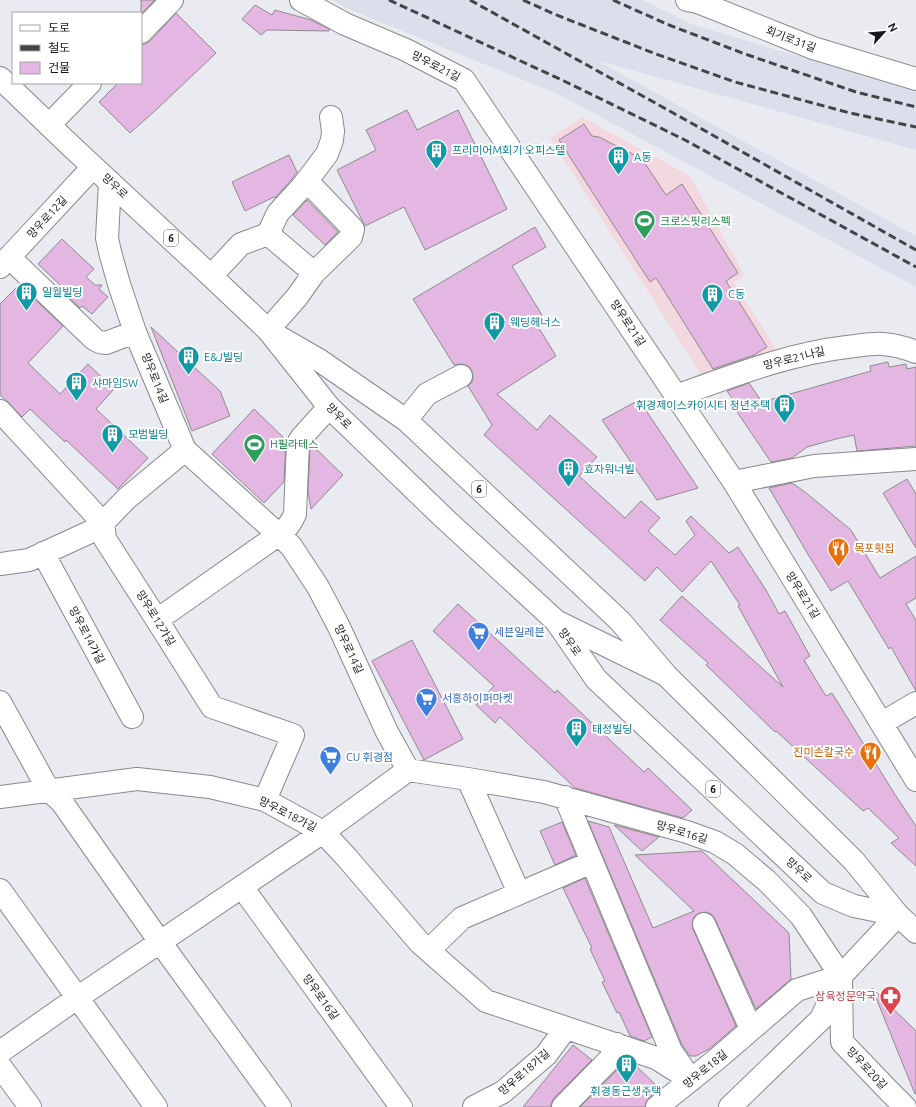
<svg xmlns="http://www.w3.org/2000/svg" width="916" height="1107" font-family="Ubuntu,'Noto Sans KR',sans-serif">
<rect width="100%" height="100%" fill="#e9ebf0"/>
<path fill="#f3d9df" d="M 582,117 L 690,176 L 745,276 L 734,282 L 779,354 L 712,392 L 550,138 Z"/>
<path fill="#dbdfeb" d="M 332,0 L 643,0 L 691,24 L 916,92 L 916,150 L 596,60 L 916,236 L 916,287 L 558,94 L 353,11 Z"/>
<path fill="#e4b7e2" stroke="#8e8a8e" d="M 141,0 L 155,0 L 141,14 Z
M 255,5 L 272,15 L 275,10 L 311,20 L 329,29 L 329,31 L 267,30 L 261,35 L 242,19 Z
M 176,13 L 216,53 L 157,109 L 130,133 L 99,102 L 118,83 L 141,83 L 141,44 L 145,44 L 150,41 Z
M 407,110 L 417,130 L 458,110 L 507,209 L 425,250 L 404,207 L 365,226 L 337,170 L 376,150 L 366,130 Z
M 584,124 L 592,136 L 599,137 L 642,159 L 666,195 L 682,184 L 738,273 L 726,281 L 767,347 L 754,355 L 713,369 L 656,278 L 650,282 L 559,140 Z
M 289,155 L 297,172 L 292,179 L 275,198 L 274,197 L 245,211 L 232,182 Z
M 307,200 L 338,232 L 325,245 L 293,215 Z
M 535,227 L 546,247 L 512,266 L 542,315 L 537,325 L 556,356 L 497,394 L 537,430 L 550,415 L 597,457 L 579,476 L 625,518 L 641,501 L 660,518 L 648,531 L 675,555 L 695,535 L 686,521 L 691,516 L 729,553 L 738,547 L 766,590 L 779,614 L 785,611 L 810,656 L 804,660 L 816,680 L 826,696 L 832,693 L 894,793 L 916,826 L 916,866 L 891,843 L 899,838 L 868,808 L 863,811 L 776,731 L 775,732 L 706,665 L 708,663 L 660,620 L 682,596 L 783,687 L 738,606 L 740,605 L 711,561 L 682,592 L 657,567 L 645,581 L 484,435 L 492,425 L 468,386 L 472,382 L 473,377 L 472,371 L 468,366 L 462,364 L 454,365 L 413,299 Z
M 62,239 L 94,269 L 86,277 L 95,285 L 102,285 L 99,289 L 108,297 L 92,314 L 82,306 L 80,308 L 57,286 L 61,286 L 38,264 Z
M 18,286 L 21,286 L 63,326 L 28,363 L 60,394 L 88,364 L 114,389 L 96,409 L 148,458 L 118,489 L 66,440 L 65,442 L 30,409 L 22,417 L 9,403 L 0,395 L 0,304 Z
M 151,327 L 220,391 L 230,416 L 192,431 Z
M 888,362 L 889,367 L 906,364 L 907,369 L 916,367 L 916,446 L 857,451 L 854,435 L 836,439 L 807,447 L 792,458 L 771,462 L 733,406 L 736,404 L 727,391 L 749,383 L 762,402 L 871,371 L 870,366 Z
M 639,400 L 698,488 L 657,500 L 602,420 Z
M 254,409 L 286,440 L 284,482 L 264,503 L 212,454 Z
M 312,445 L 343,475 L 311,509 L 308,492 L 310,447 Z
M 907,479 L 916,494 L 916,548 L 883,493 Z
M 792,483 L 805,492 L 851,530 L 880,578 L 916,556 L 916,598 L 906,604 L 916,620 L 916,691 L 891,647 L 889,649 L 848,581 L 831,591 L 809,556 L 769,488 Z
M 458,604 L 555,693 L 557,690 L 644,772 L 648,768 L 692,810 L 683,818 L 575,788 L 500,717 L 495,723 L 476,705 L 494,686 L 433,631 Z
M 412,640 L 463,739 L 424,760 L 372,661 Z
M 588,821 L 609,827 L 653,928 L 694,911 L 635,855 L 702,851 L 789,933 L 791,979 L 756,1009 L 715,919 L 711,914 L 705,912 L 699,913 L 694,917 L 692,923 L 693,929 L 736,1026 L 709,1049 L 696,1056 L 690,1056 L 682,1045 Z
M 562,822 L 576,855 L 555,865 L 540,831 Z
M 614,825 L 659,837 L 642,851 Z
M 585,878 L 652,1037 L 644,1041 L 630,1036 L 619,1012 L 617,1013 L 602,982 L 605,981 L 590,949 L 592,948 L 563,888 Z
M 872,988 L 916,1031 L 916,1094 L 915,1094 Z
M 573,1045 L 592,1060 L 554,1098 L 551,1104 L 551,1107 L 523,1107 Z
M 623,1060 L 634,1064 L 660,1089 L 649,1098 L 646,1102 L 645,1107 L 580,1107 L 619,1068 Z"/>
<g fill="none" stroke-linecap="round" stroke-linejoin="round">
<defs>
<path id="minor" d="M 301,0 L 345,24 L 406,50 L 464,80 L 734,482 L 916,780
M 687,0 L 698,2 L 813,48 L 916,79
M 141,32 L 172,0
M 49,125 L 90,83
M 307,181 L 353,229 L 351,237 L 314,273
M 110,182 L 107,238 L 110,252 L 119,284 L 135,332 L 185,450 L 291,546 L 318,587 L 339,627 L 387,732 L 408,770
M 268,234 L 278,213 L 302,187 L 327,154 L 332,140 L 333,131 L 331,117
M 9,257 L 94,339 C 98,342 101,343 106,343 L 135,332
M 0,267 L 93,167
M 211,276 L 241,244 L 268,234 L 314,273 L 297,297 L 268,330
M 676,396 C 732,376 787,354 847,347 C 858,346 872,343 883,344 C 894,345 906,348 916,352
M 0,411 L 103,523 L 105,539 L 157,620 L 212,707 L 293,735 L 265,800
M 406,420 L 427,394 L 461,376
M 734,482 L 814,466 L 916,459
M 43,553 L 132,717
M 0,564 L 29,560 L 90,532 L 103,523 L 126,499 L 185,450
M 157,620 L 278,535 C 286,529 291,524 295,514 L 298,443 L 302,437 L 329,407
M 556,621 L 666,675
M 0,702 L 49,791 L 61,801 L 160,942 L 280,1107
M 882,723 L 916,703
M 468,779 L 519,893
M 0,797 L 137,779 L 210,787 L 265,800 L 323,832 L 348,859 L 420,943 L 486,1001 L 656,1058 L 691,1080
M 565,797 L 671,1051 L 687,1074
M 242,887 L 401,1107
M 0,890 L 156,1107
M 704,924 L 751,1029
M 429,950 L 462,918 L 592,862
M 841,981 L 842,1042 L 889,1091 L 905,1107
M 0,1052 L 77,998 L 323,832 L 408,770 L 468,779 L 544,792 L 687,832 L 715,842 L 735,854 L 767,881 L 801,916 L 841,976
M 0,1066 L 30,1107
M 474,1107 L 503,1092 L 546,1055 L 566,1028
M 563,1107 L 610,1059 L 617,1044
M 657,1107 L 717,1059 L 797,990 L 841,976
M 730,1107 L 821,1019 L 841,976 L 898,915"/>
<path id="major" d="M 0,78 L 73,148 L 211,276 L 268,330 L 329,407 L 444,518 L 556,621 L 596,679 L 823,893 L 854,906 L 898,915
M 279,337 L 319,360 L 406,420 L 620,621 L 666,675 L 854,861 L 898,915 L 916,932"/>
</defs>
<use href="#minor" stroke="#87898e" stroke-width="24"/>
<use href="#major" stroke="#87898e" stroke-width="24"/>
<use href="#minor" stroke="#fff" stroke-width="22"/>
<use href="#major" stroke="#fff" stroke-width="22"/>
<path stroke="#434446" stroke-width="3" stroke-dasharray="8 4" stroke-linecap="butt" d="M 389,0 L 564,81 L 685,140 L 916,267
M 470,0 L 693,124 L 916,250
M 523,0 L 554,14 L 656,54 L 735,82 L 850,113 L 916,127
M 613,0 L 669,25 L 745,54 L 856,92 L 916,107"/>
</g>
<defs>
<symbol id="building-pin" viewBox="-11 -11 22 30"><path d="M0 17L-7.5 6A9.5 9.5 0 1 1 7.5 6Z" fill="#0f9aa8" stroke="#fff"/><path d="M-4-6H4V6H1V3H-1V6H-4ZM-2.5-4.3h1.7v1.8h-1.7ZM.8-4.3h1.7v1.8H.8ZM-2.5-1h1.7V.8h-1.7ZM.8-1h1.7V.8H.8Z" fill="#fff"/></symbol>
<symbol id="stadium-pin" viewBox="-11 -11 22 30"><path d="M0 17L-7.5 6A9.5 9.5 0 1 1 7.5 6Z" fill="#2e9e5b" stroke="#fff"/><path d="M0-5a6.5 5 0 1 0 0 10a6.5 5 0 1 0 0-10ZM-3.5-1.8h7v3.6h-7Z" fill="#fff"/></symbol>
<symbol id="restaurant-pin" viewBox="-11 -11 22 30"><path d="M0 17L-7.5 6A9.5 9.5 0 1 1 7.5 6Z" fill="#e8710a" stroke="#fff"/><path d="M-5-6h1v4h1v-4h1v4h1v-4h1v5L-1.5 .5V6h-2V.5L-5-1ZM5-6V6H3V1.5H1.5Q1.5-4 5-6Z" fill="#fff"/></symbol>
<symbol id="supermarket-pin" viewBox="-11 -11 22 30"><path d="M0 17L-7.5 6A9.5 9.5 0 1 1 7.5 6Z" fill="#3f7fe0" stroke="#fff"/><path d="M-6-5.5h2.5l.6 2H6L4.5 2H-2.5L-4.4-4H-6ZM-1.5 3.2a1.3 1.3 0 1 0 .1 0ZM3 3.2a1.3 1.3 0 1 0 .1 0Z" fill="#fff"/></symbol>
<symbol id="pharmacy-pin" viewBox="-11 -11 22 30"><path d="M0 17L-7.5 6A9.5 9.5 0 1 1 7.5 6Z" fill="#e0444e" stroke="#fff"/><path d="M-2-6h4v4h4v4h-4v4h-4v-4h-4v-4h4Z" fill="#fff"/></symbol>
</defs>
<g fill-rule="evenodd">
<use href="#building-pin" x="424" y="138" width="25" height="34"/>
<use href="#building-pin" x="606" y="144" width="25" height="34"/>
<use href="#stadium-pin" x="632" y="208" width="25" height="34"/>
<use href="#building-pin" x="14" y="280" width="25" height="34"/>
<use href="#building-pin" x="700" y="282" width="25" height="34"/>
<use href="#building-pin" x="482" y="310" width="25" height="34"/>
<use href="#building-pin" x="176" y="344" width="25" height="34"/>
<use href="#building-pin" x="64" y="370" width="25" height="34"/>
<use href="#building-pin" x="772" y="392" width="25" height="34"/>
<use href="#building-pin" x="100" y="422" width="25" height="34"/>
<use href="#stadium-pin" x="242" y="432" width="25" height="34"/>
<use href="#building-pin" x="556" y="456" width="25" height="34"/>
<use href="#restaurant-pin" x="826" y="536" width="25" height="34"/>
<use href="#supermarket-pin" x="466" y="620" width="25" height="34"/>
<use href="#supermarket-pin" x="414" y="686" width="25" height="34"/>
<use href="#building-pin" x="564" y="716" width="25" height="34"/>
<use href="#restaurant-pin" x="858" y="740" width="25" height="34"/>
<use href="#supermarket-pin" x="318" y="744" width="25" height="34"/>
<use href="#pharmacy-pin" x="878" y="984" width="25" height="34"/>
<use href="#building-pin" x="614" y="1052" width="25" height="34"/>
</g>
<g text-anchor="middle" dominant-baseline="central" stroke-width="4" stroke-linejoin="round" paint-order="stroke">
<g fill="#fff" stroke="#5d5d5e" stroke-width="1">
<rect x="164" y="230" width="14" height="16" rx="3"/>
<rect x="472" y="481" width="14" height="16" rx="3"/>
<rect x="706" y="781" width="14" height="16" rx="3"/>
</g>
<g font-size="10" font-weight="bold" fill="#171819">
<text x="171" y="238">6</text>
<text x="479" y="489">6</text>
<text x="713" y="789">6</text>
</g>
<g font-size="11" fill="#171819" stroke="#fff">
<text transform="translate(791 39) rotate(21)">회기로31길</text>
<text transform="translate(436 66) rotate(27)">망우로21길</text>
<text transform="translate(115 186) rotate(43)">망우로</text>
<text transform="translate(47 217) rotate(-47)">망우로12길</text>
<text transform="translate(628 323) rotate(56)">망우로21길</text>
<text transform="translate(794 358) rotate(-14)">망우로21나길</text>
<text transform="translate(155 378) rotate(68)">망우로14길</text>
<text transform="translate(339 416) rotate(46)">망우로</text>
<text transform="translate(803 595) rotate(58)">망우로21길</text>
<text transform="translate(156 618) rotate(58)">망우로12가길</text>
<text transform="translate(87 635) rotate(62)">망우로14가길</text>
<text transform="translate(570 642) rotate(55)">망우로</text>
<text transform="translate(349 649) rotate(65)">망우로14길</text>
<text transform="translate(288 814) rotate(27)">망우로18가길</text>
<text transform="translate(682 832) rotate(17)">망우로16길</text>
<text transform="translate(799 870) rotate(43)">망우로</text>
<text transform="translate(321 997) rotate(54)">망우로16길</text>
<text transform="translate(867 1068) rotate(47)">망우로20길</text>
<text transform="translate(705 1069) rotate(-39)">망우로18길</text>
<text transform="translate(524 1072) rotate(-41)">망우로18가길</text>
</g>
<g font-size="11" fill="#0d838f" stroke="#fff" text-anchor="start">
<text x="452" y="150">프리미어M회기 오피스텔</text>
<text x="634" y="157">A동</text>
<text x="42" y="292">일월빌딩</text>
<text x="728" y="294">C동</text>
<text x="510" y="322">웨딩헤너스</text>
<text x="204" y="357">E&amp;J빌딩</text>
<text x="92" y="383">샤마임SW</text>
<text x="770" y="405" text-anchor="end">휘경제이스카이시티 청년주택</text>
<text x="128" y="434">모범빌딩</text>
<text x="584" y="469">효자워너빌</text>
<text x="592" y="729">태정빌딩</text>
<text x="626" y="1091" text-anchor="middle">휘경동근생주택</text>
</g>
<g font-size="11" fill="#27864d" stroke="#fff" text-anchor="start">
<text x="660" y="221">크로스핏리스펙</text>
<text x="270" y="444">H필라테스</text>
</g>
<g font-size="11" fill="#c56008" stroke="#fff" text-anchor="start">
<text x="854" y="548">목포횟집</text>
<text x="854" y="752" text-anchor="end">진미손칼국수</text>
</g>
<g font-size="11" fill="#366cbe" stroke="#fff" text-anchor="start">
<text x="494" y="632">세븐일레븐</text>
<text x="442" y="698">서흥하이퍼마켓</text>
<text x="346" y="757">CU 휘경점</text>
</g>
<g font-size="11" fill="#be3a42" stroke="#fff" text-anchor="end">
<text x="876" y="996">삼육정문약국</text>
</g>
</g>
<rect x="12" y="12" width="130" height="72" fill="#ffffff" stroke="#a2a3a3"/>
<rect x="20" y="25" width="20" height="6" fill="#ffffff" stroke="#a2a3a3"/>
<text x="48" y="32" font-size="12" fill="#171819">도로</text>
<rect x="20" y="45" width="20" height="6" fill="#434446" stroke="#a2a3a3"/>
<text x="48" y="52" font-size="12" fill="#171819">철도</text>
<rect x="20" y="62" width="20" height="12" fill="#e4b7e2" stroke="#a2a3a3"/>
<text x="48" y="72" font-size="12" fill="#171819">건물</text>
<g transform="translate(884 32) rotate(63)" stroke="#ffffff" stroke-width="3" paint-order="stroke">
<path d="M0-3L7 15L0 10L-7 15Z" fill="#171819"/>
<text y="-6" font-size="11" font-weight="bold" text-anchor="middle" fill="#171819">N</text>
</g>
</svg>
